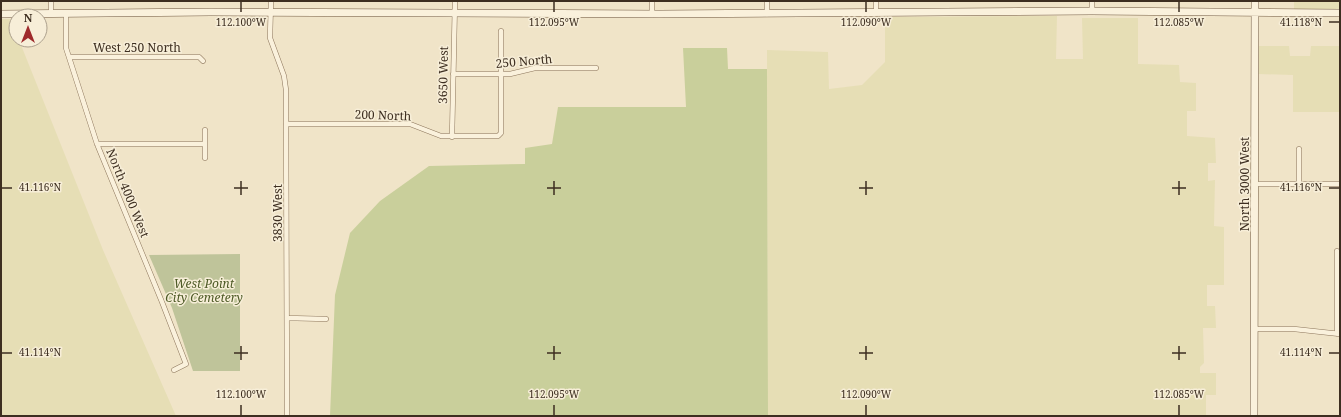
<svg xmlns="http://www.w3.org/2000/svg" width="1341" height="417" font-family="'Noto Serif',serif">
<rect width="100%" height="100%" fill="#f0e4c8"/>
<path fill="#e6deb5" d="M 1294,1 L 1340,1 L 1340,10 L 1294,9 Z
M 1057,16 L 1056,59 L 1083,59 L 1082,18 L 1138,18 L 1138,64 L 1179,65 L 1180,82 L 1196,83 L 1196,111 L 1187,111 L 1187,136 L 1215,138 L 1216,163 L 1208,163 L 1208,181 L 1215,180 L 1214,226 L 1224,227 L 1224,285 L 1207,285 L 1207,306 L 1215,306 L 1216,328 L 1203,328 L 1204,363 L 1200,367 L 1200,373 L 1216,373 L 1216,395 L 1206,395 L 1206,416 L 768,416 L 767,50 L 828,52 L 829,89 L 862,85 L 885,62 L 885,17 Z
M 1,19 L 10,19 L 16,33 L 16,40 L 19,40 L 103,250 L 176,416 L 1,416 Z
M 1258,46 L 1289,46 L 1290,56 L 1310,56 L 1311,46 L 1340,46 L 1340,112 L 1293,112 L 1293,75 L 1258,74 Z"/>
<path fill="#c9cf9b" d="M 683,48 L 727,48 L 728,69 L 767,69 L 768,416 L 330,416 L 335,295 L 350,233 L 380,201 L 429,166 L 525,164 L 525,148 L 552,144 L 558,107 L 686,107 Z"/>
<path fill="#bfc49a" d="M 240,254 L 240,371 L 193,371 L 172,308 L 149,255 Z"/>
<g fill="none" stroke-linecap="round" stroke-linejoin="round">
<defs>
<path id="minor" d="M 51,1 L 51,13
M 271,1 L 270,38 L 284,76 L 286,90 L 287,416
M 652,1 L 652,14
M 767,1 L 767,14
M 876,1 L 876,13
M 1092,1 L 1092,11
M 66,13 L 66,48 L 97,144 L 162,302 L 186,364 L 174,370
M 69,57 L 199,57 L 203,61
M 453,74 L 510,74 L 535,68 L 596,68
M 286,124 L 410,124 L 441,136 L 498,136 L 501,133 L 501,31
M 452,137 L 455,1
M 97,144 L 205,144
M 205,158 L 205,130
M 1255,184 L 1340,184
M 1299,184 L 1299,149
M 287,318 L 326,319
M 1254,329 L 1294,329 L 1340,334
M 1337,334 L 1337,251"/>
<path id="secondary" d="M 1,14 L 211,12 L 660,14 L 1092,11 L 1340,13
M 1254,416 L 1255,1"/>
</defs>
<use href="#minor" stroke="#8d765c" stroke-width="5.5"/>
<use href="#secondary" stroke="#6f573f" stroke-width="8"/>
<use href="#minor" stroke="#faf1dc" stroke-width="4.5"/>
<use href="#secondary" stroke="#faf1dc" stroke-width="7"/>
</g>
<path fill="none" stroke="#3d2e20" stroke-width="1.5" d="M 241,2 L 241,12M 554,2 L 554,12M 866,2 L 866,12M 1179,2 L 1179,12M 1329,22 L 1339,22M 241,181 L 241,195M 554,181 L 554,195M 866,181 L 866,195M 1179,181 L 1179,195M 2,188 L 12,188M 234,188 L 248,188M 547,188 L 561,188M 859,188 L 873,188M 1172,188 L 1186,188M 1329,188 L 1339,188M 241,346 L 241,360M 554,346 L 554,360M 866,346 L 866,360M 1179,346 L 1179,360M 2,353 L 12,353M 234,353 L 248,353M 547,353 L 561,353M 859,353 L 873,353M 1172,353 L 1186,353M 1329,353 L 1339,353M 241,405 L 241,415M 554,405 L 554,415M 866,405 L 866,415M 1179,405 L 1179,415"/>
<g text-anchor="middle" dominant-baseline="central" stroke-width="3" stroke-linejoin="round" paint-order="stroke">
<g font-size="12" fill="#3d2e20" stroke="#f7eed8">
<text x="137" y="47">West 250 North</text>
<text transform="translate(524 61) rotate(-5)">250 North</text>
<text transform="translate(443 75) rotate(-89)">3650 West</text>
<text transform="translate(383 115) rotate(2)">200 North</text>
<text transform="translate(1244 184) rotate(-90)">North 3000 West</text>
<text transform="translate(128 193) rotate(68)">North 4000 West</text>
<text transform="translate(277 213) rotate(-90)">3830 West</text>
</g>
<g font-size="12" font-style="italic" fill="#4d5a26" stroke="#f7eed8">
<text x="204" y="283">West Point<tspan x="204" dy="14">City Cemetery</tspan></text>
</g>
</g>
<g font-size="10" text-anchor="middle" fill="#3d2e20" stroke="#f7eed8" stroke-width="3" stroke-linejoin="round" paint-order="stroke">
<text x="241" y="26">112.100°W</text>
<text x="554" y="26">112.095°W</text>
<text x="866" y="26">112.090°W</text>
<text x="1179" y="26">112.085°W</text>
<text x="1301" y="26">41.118°N</text>
<text x="40" y="191">41.116°N</text>
<text x="1301" y="191">41.116°N</text>
<text x="40" y="356">41.114°N</text>
<text x="1301" y="356">41.114°N</text>
<text x="241" y="398">112.100°W</text>
<text x="554" y="398">112.095°W</text>
<text x="866" y="398">112.090°W</text>
<text x="1179" y="398">112.085°W</text>
</g>
<rect width="1341" height="417" fill="none" stroke="#3d2e20" stroke-width="4"/>
<g transform="translate(28 28)"><circle r="19" fill="#f7eed8" stroke="#ada18e"/>
<path d="M0-3L7 15L0 10L-7 15Z" fill="#9e2a2b"/>
<text y="-6" font-size="11" font-weight="bold" text-anchor="middle" fill="#3d2e20">N</text>
</g>
</svg>
